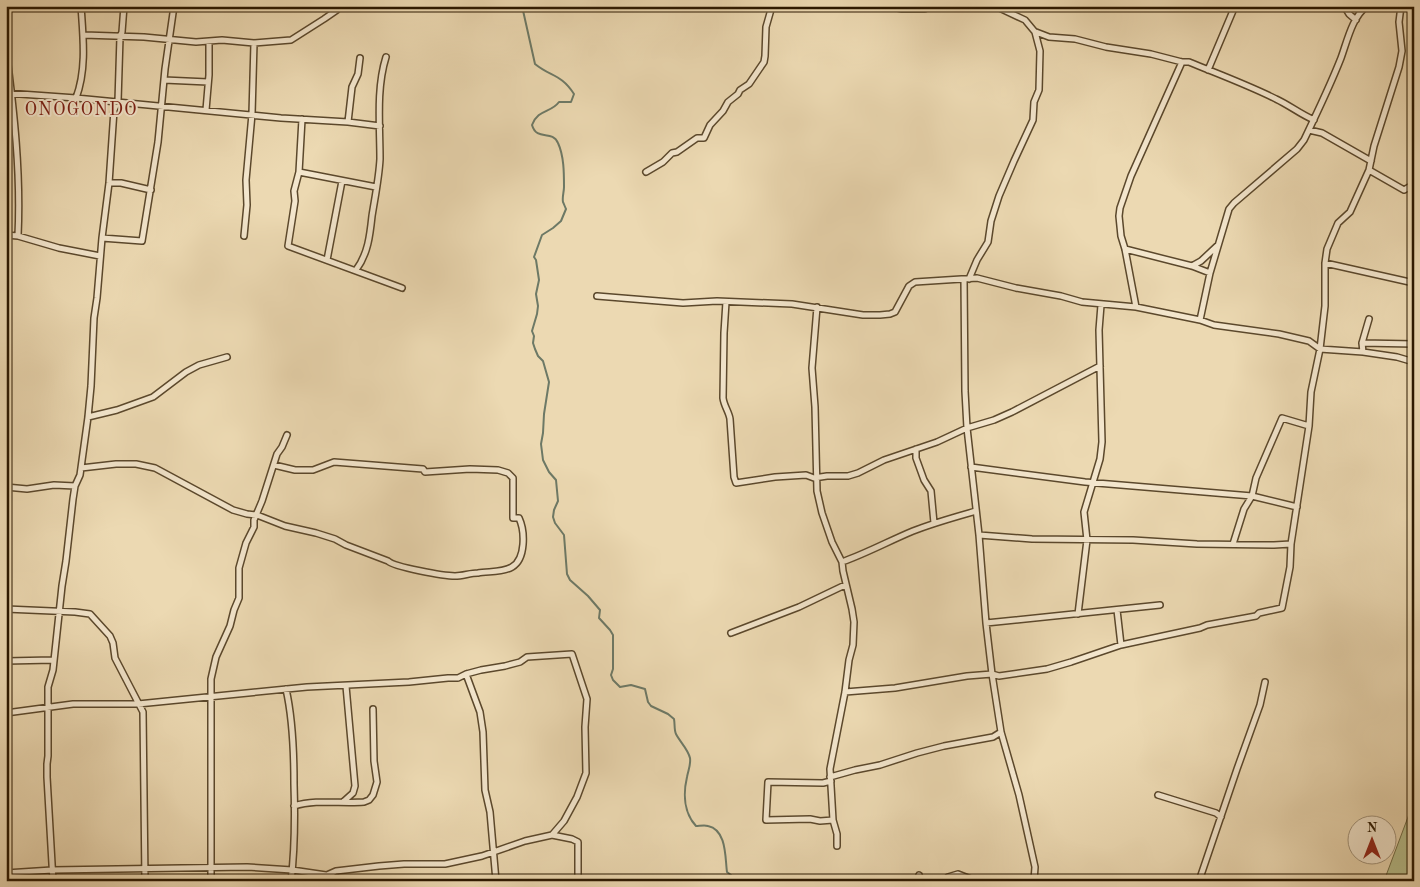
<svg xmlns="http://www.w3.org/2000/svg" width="1420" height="887" font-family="'Old Standard TT',serif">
<rect width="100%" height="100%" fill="#ecd9b2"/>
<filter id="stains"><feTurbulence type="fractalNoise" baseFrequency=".004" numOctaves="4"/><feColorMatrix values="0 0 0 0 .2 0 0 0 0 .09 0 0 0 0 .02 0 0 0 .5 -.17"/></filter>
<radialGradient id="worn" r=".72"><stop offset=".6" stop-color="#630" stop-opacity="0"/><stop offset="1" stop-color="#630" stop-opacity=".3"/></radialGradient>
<path fill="#b7bf8c" stroke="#716c46" d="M 1414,801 L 1414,881 L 1384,881 Z"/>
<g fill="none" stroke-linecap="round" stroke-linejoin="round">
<path stroke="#6d7966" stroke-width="2" d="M 522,6 L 535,64 C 551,77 561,74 574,94 L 571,102 L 559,102 C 551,113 538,109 532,125 C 537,142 552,129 558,143 C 564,156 564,173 564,187 C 564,192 562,197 563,202 C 564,204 565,207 566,209 L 561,221 L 553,228 L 542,235 L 534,257 L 536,260 L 539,280 L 536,294 L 538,306 L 537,314 L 532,331 L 534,336 L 533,343 L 535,349 L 538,356 L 543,361 L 549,382 L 544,414 L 543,433 L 541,444 L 543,460 L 549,472 L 556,480 L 558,501 L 554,510 L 553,517 L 555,523 L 564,535 L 567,574 L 570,580 L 588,596 L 600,610 L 599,618 L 610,630 L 613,635 L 613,669 L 611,675 L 613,680 L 620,687 L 631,685 L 645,689 L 648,702 L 651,706 L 668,714 L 674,719 C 675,724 674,730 676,734 C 680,742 688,749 690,758 C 691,765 688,771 687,777 C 683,794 684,813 696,826 C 699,826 705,825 708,826 C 727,830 725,858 727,872 L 731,875 L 730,881"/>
<defs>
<path id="minor" d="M 889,6 L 902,9 L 925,9 L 927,6
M 1344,6 L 1349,14 L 1356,20
M 1036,32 L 1049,37 L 1075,39 L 1106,47 L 1151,54 L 1182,62 L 1189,62 C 1218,74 1248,85 1276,99 C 1289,105 1300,114 1314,120
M 84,35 L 144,37 L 196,42 L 222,40 L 254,43 L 291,40 L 324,19 L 337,10 L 339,6
M 6,49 C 14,111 21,173 18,236
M 1208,70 L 1235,6
M 164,80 L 208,82
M 6,93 L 76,98 L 281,118 L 348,122 L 380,126
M 76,98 C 87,69 83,36 81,6
M 206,110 L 209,75 L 209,41
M 302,119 L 299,172 L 294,191 L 295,201 L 288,246 L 402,288
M 348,122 L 352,87 L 358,74 L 360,58
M 1309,130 L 1322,133 L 1371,161
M 1369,170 L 1404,190 L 1411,186 L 1414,181
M 299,172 L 376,187
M 646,172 L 663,162 L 672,153 L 677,152 L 697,138 L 704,138 L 710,125 L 723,111 L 728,102 L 738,94 L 740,90 L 749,84 L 764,62 L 765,56 L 766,27 L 772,6
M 109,183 L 121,183 L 151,190
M 6,235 L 18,236 L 59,248 L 100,256
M 244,236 L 247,205 L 246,180 L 252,114 L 254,43
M 102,238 L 142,241 L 158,142 L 165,69 L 174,6
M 1125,249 L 1192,266 L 1210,273
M 327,260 L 342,181
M 1325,263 L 1414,283
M 1192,266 L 1201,261 L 1217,246
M 356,270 C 368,254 370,235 372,216 C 375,197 379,178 380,159 C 380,126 376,89 386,57
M 964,279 L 965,391 L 967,428 L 979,535 L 986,623 L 992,674 L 1001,732 L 1019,795 L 1035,867 L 1034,881
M 969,279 L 977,260 L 988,242 L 991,221 L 999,196 L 1014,161 L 1033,120 L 1034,102 L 1039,90 L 1040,51 L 1035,32 L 1025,20 L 995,6
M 597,296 L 683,303 L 717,301 L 792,304 L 863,315 L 880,315 L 890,314 L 895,312 L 909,286 L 915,282 L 977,278 L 1016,288 L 1061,296 L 1082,302 L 1136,307 L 1200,320 L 1214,325 L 1279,334 L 1309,341 L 1320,349 L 1363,352 L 1397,357 L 1414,362
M 726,302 L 724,333 L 723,398 C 724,406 729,412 730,419 L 734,477 L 736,483 L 775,477 L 806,475 L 814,478 L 827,476 L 848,476 L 858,473 L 884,460 L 937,442 L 967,428 L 994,420 L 1012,412 L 1100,366
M 817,307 L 812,368 L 815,407 L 817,491 L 822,513 L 832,542 L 842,562 L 843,571 L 852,609 L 854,622 L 853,645 L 849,660 L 845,692 L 830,769 L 833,820 L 837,834 L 837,846
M 1136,307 L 1125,249 L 1121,236 L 1119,216 L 1120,208 L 1131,176 L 1182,62
M 1200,320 L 1210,273 L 1229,209 L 1234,203 L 1297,149 L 1304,140 C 1317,113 1330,86 1341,58 C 1347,42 1352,17 1367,6
M 1362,343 L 1414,344
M 1363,352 L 1362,343 L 1369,319
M 88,417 L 117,410 L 153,397 L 186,372 L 199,365 L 227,357
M 916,449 L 916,458 L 924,480 L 931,491 L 934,523
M 971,467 L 1085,482 L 1252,496 L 1297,507
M 81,468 L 116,464 L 136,464 L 155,468 L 233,510 L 247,514 L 257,515 L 285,526 L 316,533 L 335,539 L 346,545 L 388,561 C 394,567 444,576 455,576 C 463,576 470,573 478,573 C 488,571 502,573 512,567 C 526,559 525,531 519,518 L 513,518 L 513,478 L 508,473 L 498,470 L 470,469 L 425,472 L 423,469 L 334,462 L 313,470 L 295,470 L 274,465
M 6,487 L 27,489 L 54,485 L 75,486
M 979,535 L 1032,539 L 1133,540 L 1197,544 L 1274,545 L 1291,544
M 1233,544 L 1244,509 L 1252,496 L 1256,478 L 1282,418 L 1309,426
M 842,562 C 867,553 889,541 913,531 C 933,523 955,517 976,511
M 6,609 L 75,612 L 90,614 L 110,636 L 113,643 L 115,658 L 143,712 L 145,881
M 1117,610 L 1121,645
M 1078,614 L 1087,540 L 1084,512 L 1100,459 L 1102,442 L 1099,330 L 1101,305
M 986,623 L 1160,605
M 731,633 L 799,607 L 845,585
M 6,661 L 53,660
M 466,674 L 480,712 L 483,732 L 485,790 L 490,812 L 496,881
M 286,689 C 293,720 294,752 294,784 C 295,816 295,849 291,881
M 845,692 L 895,688 L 967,676 L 992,674 L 999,676 L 1047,669 L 1071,662 L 1121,645 L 1200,628 L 1207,625 L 1256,616 L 1259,613 L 1282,608 L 1290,567 L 1291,544 L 1309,426 L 1311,392 L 1320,349 L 1325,306 L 1325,263 L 1327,249 L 1338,223 L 1350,212 L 1369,170 L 1374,146 L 1399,67 L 1402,51 L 1399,22 L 1401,6
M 6,713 L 73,704 L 138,704 L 307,687 L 409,682 L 448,678 L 458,678 L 466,674 L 481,670 L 505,666 L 520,662 L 527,657 L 572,654 L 587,699 L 585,727 L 586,773 L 577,797 L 564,821 L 552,835
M 830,777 L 855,770 L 880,765 L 917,753 L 944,746 L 993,737 L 1001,732
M 831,781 L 823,783 L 768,782 L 766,820 L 810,819 L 820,821 L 833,820
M 1158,795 L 1216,813 L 1221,817
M 343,802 L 353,793 L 355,786 L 346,686
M 294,806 C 317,799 341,804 364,802 L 369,800 L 373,795 L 377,782 L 374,761 L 373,709
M 6,873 L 52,870 L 247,867 L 292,870 L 326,875 L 346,881
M 327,875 L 336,871 L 379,866 L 404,864 L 445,864 L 482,856 L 525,841 L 552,835 L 572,839 L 578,842 L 578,881
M 53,881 L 47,777 L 47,764 L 48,756 L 48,687 L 53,670 L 62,586 L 66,561 L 73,499 L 75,486 L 80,475 L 88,417 L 91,386 L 94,318 L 97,298 L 102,238 L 109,183 L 114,110 L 118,101 L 120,37 L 122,32 L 124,6
M 211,881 L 211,679 L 216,657 L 230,626 L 234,610 L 239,598 L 239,568 L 246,543 L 254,527 L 254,520 L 262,501 L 277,454 L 282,447 L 287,435
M 917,881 L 919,875
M 945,881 L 948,877 L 958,874 L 976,881
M 1199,881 L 1237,769 L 1260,705 L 1265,682"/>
</defs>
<use href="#minor" stroke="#5b482c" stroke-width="8"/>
<use href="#minor" stroke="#f3e6cd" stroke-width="5"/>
</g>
<g text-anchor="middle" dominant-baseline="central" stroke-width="4" stroke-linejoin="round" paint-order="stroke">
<g font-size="18" letter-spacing="1" fill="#7a1f14" stroke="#f3e6cd">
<text x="81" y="110">ONOGONDO</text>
</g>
</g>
<rect width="1420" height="887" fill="none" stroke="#ecd9b2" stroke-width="25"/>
<rect x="8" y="8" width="1405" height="872" fill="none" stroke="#2b1800" stroke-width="2.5"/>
<rect x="12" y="12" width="1395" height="862" fill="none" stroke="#2b1800"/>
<g transform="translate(1372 840)"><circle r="24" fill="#f3e6cd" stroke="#a3947b"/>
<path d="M0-4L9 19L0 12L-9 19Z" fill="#8f2418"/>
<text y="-8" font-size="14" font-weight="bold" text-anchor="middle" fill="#2b1800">N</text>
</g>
<rect width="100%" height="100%" filter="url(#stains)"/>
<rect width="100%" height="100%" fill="url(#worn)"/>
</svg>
